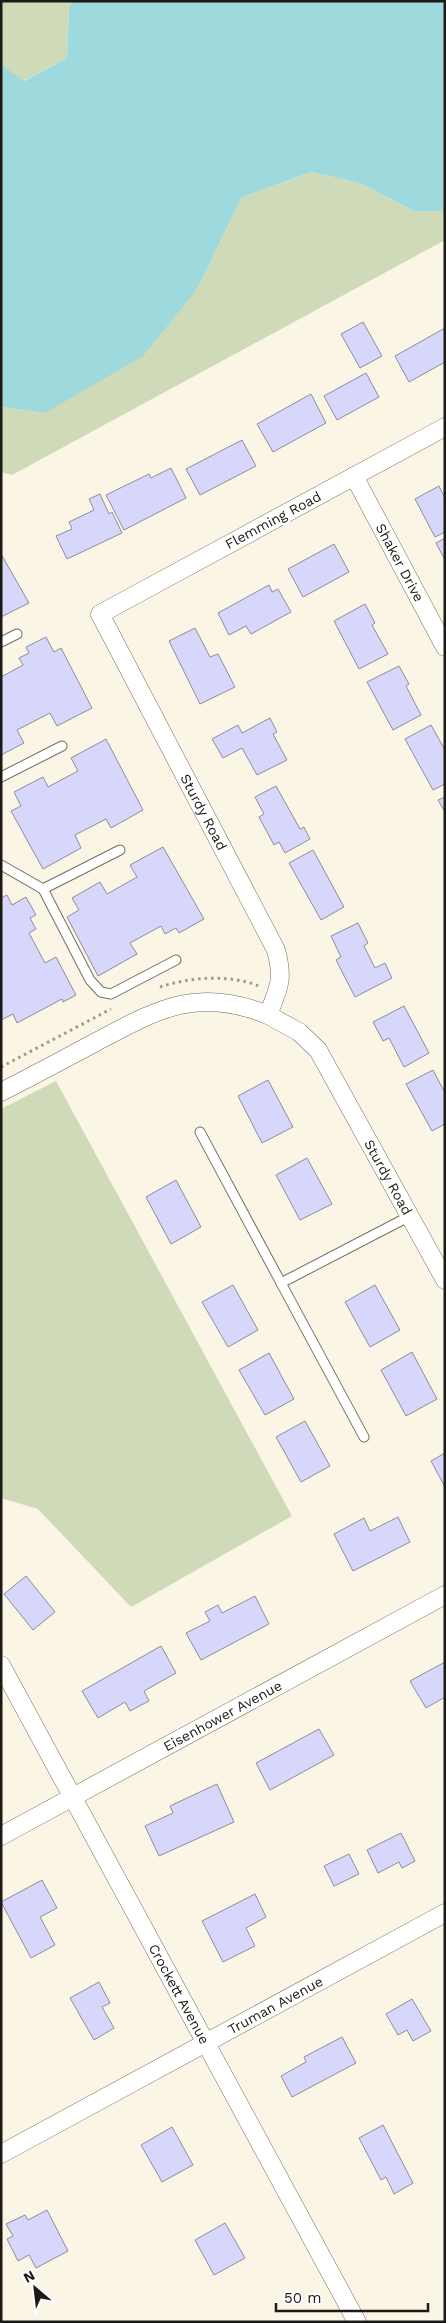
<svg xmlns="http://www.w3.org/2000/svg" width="446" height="2323" font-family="'Work Sans',sans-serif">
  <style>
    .green { fill: #cedab8 }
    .water { fill: #9edadd }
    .building { fill: #d6d7fa; stroke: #8d8d9c }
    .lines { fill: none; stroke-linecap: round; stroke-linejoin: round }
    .service-casing { stroke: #746f61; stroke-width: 11 }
    .minor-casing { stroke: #746f61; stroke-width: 19 }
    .path { stroke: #9c998d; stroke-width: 3; stroke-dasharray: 2.5 4; stroke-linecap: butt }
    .service { stroke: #fff; stroke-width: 9 }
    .minor { stroke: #fff; stroke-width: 18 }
    .labels { text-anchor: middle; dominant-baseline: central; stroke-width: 5; stroke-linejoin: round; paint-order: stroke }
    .street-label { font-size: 14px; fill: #1c1a15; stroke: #fff }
  </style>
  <rect width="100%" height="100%" fill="#faf5e4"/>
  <g class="green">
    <path d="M 1,1 L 73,1 L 69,7 L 67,58 L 23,81 L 1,64 Z"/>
    <path d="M 311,172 L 360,183 L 414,211 L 445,211 L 445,240 L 12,475 L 1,472 L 1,407 L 45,413 L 197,289 L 242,197 Z"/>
    <path d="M 56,1081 L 292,1516 L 131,1607 L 38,1509 L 1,1498 L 1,1109 Z"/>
  </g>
  <path class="water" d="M 73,1 L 445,1 L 445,211 L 414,211 L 360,183 L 311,172 L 242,197 L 197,289 L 143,356 L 45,413 L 1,407 L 1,64 L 24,81 L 67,58 L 69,7 Z"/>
  <g class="building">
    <path d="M 363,322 L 382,356 L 360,368 L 341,334 Z"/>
    <path d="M 445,328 L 445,362 L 409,382 L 395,356 Z"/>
    <path d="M 366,373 L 379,397 L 337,420 L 324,396 Z"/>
    <path d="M 311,394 L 326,423 L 273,452 L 257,424 Z"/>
    <path d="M 242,440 L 256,466 L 200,495 L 186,469 Z"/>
    <path d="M 171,468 L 186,498 L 124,530 L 106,495 L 149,474 L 151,478 Z"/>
    <path d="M 439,486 L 445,498 L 445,532 L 435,537 L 415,499 Z"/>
    <path d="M 100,494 L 109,514 L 112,512 L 122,533 L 67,559 L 56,536 L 72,529 L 69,522 L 94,510 L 89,499 Z"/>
    <path d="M 445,538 L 445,560 L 436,543 Z"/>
    <path d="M 334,544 L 349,572 L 303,597 L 288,569 Z"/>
    <path d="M 1,554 L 29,603 L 1,617 Z"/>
    <path d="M 269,585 L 272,592 L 278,589 L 291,612 L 251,634 L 246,626 L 229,635 L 218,613 Z"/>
    <path d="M 365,604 L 375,623 L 372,625 L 388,654 L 359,669 L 334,621 Z"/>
    <path d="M 195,628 L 210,657 L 218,654 L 235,687 L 200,704 L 169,641 Z"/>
    <path d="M 46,637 L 54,652 L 61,648 L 92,708 L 57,726 L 50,713 L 17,730 L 24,743 L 1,755 L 1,677 L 23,665 L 19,658 L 29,653 L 26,647 Z"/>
    <path d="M 399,666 L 409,684 L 406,686 L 421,715 L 393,730 L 367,682 Z"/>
    <path d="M 270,718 L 277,732 L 273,734 L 287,760 L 257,775 L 242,748 L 223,758 L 212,739 L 238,725 L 242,733 Z"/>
    <path d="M 431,725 L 445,750 L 445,784 L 433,790 L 405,739 Z"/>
    <path d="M 106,739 L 143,810 L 111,828 L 106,819 L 75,835 L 81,848 L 43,869 L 11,811 L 21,806 L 14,792 L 43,777 L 48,787 L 78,771 L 71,758 Z"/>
    <path d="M 276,786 L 300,829 L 304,827 L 310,839 L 285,853 L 279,842 L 274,845 L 259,817 L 264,814 L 255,797 Z"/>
    <path d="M 445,797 L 445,812 L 438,800 Z"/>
    <path d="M 163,847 L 204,919 L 179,933 L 176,928 L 165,934 L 161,926 L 130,943 L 137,954 L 98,976 L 67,917 L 79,910 L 72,898 L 100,882 L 107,894 L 137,877 L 130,865 Z"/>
    <path d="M 313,850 L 344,907 L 321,920 L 289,863 Z"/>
    <path d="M 7,895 L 12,905 L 26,897 L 36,915 L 30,918 L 36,929 L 29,933 L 45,963 L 56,957 L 76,995 L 63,1002 L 62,999 L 17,1023 L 13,1014 L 1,1020 L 1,898 Z"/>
    <path d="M 358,923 L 368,943 L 364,946 L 375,968 L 385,963 L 392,978 L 355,997 L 336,960 L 341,957 L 331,936 Z"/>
    <path d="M 404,1006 L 429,1053 L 404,1067 L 389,1038 L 383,1041 L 373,1022 Z"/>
    <path d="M 433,1070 L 445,1093 L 445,1124 L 432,1131 L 406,1084 Z"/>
    <path d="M 268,1080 L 293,1127 L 262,1143 L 238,1096 Z"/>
    <path d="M 307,1158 L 332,1204 L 300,1220 L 276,1175 Z"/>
    <path d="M 176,1180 L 201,1227 L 171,1244 L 146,1197 Z"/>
    <path d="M 233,1285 L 258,1330 L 228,1347 L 202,1302 Z"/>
    <path d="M 375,1285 L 400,1330 L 370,1347 L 345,1302 Z"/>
    <path d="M 412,1352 L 437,1399 L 406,1416 L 381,1370 Z"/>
    <path d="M 269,1353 L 294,1399 L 265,1415 L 239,1370 Z"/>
    <path d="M 305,1421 L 330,1466 L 301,1482 L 276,1437 Z"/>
    <path d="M 445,1453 L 445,1487 L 431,1461 Z"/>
    <path d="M 398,1517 L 410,1542 L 353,1571 L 334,1534 L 364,1518 L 370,1531 Z"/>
    <path d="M 26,1576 L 55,1612 L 33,1630 L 4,1594 Z"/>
    <path d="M 255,1596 L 269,1624 L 201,1660 L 186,1633 L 210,1621 L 205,1612 L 218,1605 L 222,1613 Z"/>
    <path d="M 161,1646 L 176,1673 L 144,1691 L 149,1701 L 130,1711 L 125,1702 L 98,1718 L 82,1691 Z"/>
    <path d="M 445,1662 L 445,1697 L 426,1708 L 410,1681 Z"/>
    <path d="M 319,1729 L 334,1755 L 270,1790 L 256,1763 Z"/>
    <path d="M 217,1784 L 234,1822 L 159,1856 L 145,1826 L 173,1813 L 170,1806 Z"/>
    <path d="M 401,1833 L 415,1861 L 402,1868 L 399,1862 L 378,1873 L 367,1850 Z"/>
    <path d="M 349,1854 L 359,1874 L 334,1886 L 324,1866 Z"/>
    <path d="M 42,1880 L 57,1908 L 40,1917 L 55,1945 L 31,1958 L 1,1902 Z"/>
    <path d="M 255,1894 L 266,1917 L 246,1928 L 255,1946 L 223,1962 L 202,1921 Z"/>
    <path d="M 99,1982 L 110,2003 L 102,2007 L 114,2028 L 94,2040 L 70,1998 Z"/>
    <path d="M 412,1999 L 431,2031 L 413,2041 L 407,2030 L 398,2035 L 386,2014 Z"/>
    <path d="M 342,2037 L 356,2063 L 292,2097 L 281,2076 L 306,2062 L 304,2057 Z"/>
    <path d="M 383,2125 L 413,2183 L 394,2194 L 386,2177 L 381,2180 L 359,2138 Z"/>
    <path d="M 172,2127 L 193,2165 L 162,2182 L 141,2145 Z"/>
    <path d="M 47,2210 L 68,2251 L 36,2268 L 29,2255 L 18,2261 L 7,2239 L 13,2236 L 6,2224 L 25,2215 L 28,2220 Z"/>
    <path d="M 225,2223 L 245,2258 L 214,2275 L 195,2240 Z"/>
  </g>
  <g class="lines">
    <g class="service-casing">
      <g id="service">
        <path d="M 1,642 L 17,634"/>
        <path d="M 1,777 L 62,746"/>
        <path d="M 1,865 L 43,889 L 120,850"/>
        <path d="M 43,889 L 90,980 L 101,992 L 111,994 L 176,960"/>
        <path d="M 200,1132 L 281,1283"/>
        <path d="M 364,1437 L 281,1283 L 410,1216"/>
      </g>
    </g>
    <g class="minor-casing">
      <g id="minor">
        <path id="s1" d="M 445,427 L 100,614 L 276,950 C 284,980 279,987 268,1015 L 299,1032 L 318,1050 L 445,1280"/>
        <path id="s2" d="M 354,476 L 445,647"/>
        <path d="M 1,1092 C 33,1076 64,1059 96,1042 C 158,1009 197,986 268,1015"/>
        <path id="s3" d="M 1,1665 L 357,2322"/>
        <path id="s4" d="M 1,1836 L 445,1595"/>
        <path id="s5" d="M 1,2154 L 445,1913"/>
      </g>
    </g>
    <g class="path">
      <path d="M 160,987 C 190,977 229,974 259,986"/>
      <path d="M 1,1067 L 111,1009"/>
    </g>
    <use href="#service" class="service"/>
    <use href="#minor" class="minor"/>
  </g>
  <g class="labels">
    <g class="street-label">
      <text transform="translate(273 520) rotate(-28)">Flemming Road</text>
      <text stroke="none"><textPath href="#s2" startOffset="98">Shaker Drive</textPath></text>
      <text stroke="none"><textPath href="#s1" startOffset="616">Sturdy Road</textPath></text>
      <text stroke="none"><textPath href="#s1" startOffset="1046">Sturdy Road</textPath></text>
      <text stroke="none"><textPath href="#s4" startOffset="252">Eisenhower Avenue</textPath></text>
      <text stroke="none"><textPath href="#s3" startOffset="374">Crockett Avenue</textPath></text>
      <text stroke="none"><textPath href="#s5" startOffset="312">Truman Avenue</textPath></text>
    </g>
  </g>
  <rect width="446" height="2323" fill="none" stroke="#1c1a15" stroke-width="5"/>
  <g transform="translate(35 2288) rotate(332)" stroke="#ffffff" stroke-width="4" paint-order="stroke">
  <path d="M0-4L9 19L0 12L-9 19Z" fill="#1c1a15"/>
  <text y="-8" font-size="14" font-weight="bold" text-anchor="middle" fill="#1c1a15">N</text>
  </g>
  <path d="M276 2303v8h152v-8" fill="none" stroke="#1c1a15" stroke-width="2.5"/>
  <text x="284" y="2303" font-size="15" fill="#1c1a15" stroke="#ffffff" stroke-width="4" paint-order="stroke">50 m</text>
</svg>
